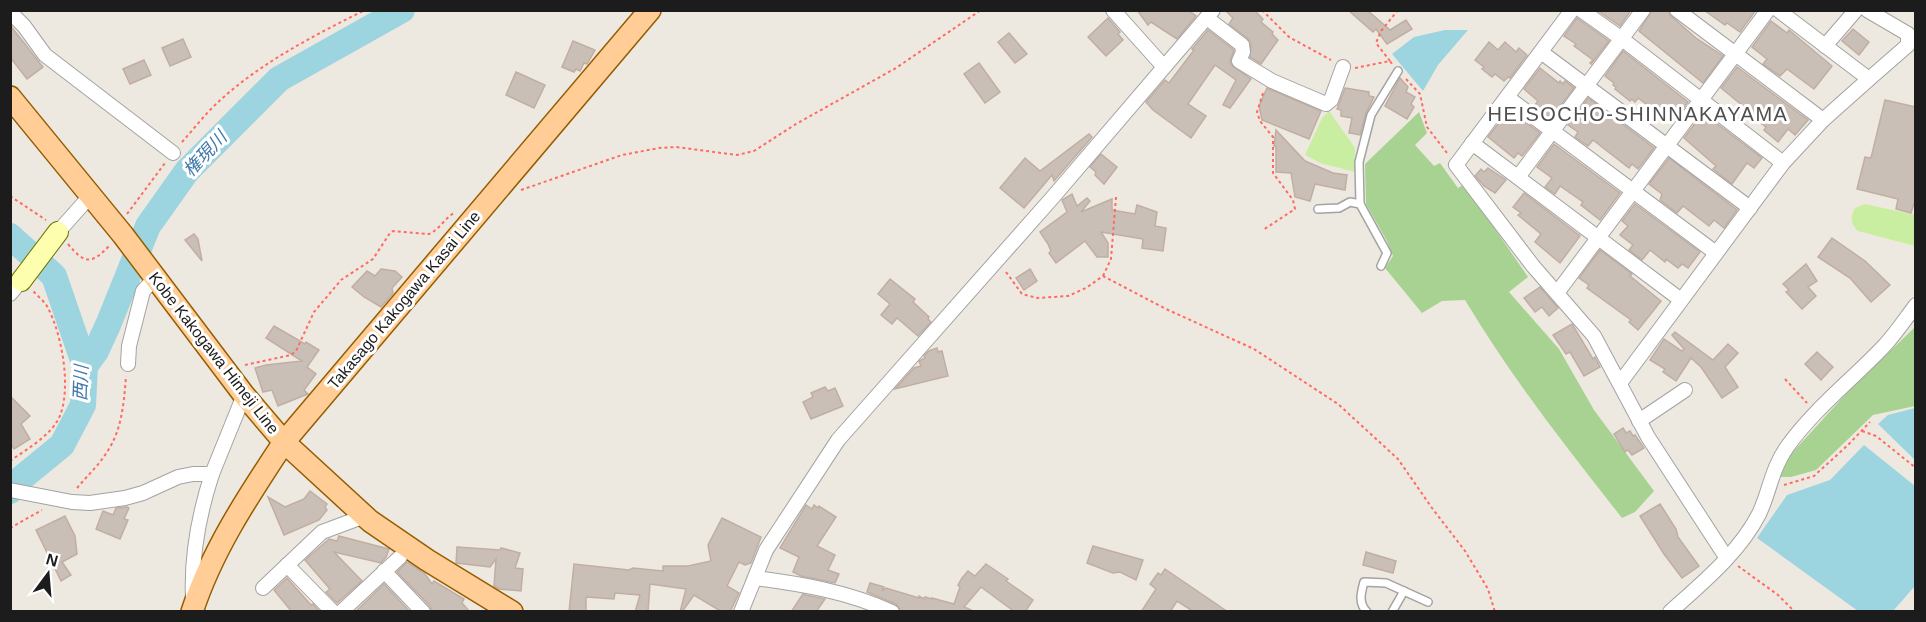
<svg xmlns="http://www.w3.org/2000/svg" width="1926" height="622" font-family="Helvetica,'Noto Sans JP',sans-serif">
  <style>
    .grass { fill: #caeea1 }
    .forest { fill: #a7d291 }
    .water { fill: #9cd4e0 }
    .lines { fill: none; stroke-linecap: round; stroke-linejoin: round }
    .river { stroke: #9cd4e0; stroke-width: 26 }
    .building { fill: #cabfb6; stroke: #c1aea2; stroke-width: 1.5 }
    .service-casing { stroke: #a3a3a3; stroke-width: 10 }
    .minor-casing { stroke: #a3a3a3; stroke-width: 16 }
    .secondary-casing { stroke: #6e7600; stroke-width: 22 }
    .primary-casing { stroke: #945d00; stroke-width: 24 }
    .path { stroke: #ff6b61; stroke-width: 2; stroke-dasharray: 3 3; stroke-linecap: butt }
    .service { stroke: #fff; stroke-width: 7 }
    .minor { stroke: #fff; stroke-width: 14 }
    .secondary { stroke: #feffae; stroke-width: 20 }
    .primary { stroke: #ffcd95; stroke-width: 21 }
    .labels { text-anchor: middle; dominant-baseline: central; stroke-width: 6; stroke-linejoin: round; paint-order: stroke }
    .street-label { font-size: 16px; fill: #1c1c1c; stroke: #fff }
    .water-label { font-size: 18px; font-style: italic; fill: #3f79ab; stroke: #fff }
    .quarter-label { font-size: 20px; letter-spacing: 1.5px; fill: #4f4f4f; stroke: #fff }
  </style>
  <rect width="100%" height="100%" fill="#eee9e0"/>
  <g class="grass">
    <path d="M 1329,111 L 1355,148 L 1355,172 L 1320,163 L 1305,155 L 1322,118 Z"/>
    <path d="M 1865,204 L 1915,215 L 1915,246 L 1858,231 C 1850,224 1850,217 1855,208 Z"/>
  </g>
  <g class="forest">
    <path d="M 1419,112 L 1427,133 L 1415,145 L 1434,166 L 1440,163 L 1458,188 L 1464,184 L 1528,277 L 1509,292 L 1559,349 L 1594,410 L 1654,491 L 1635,512 L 1622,518 C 1566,447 1511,377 1465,300 L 1442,301 L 1422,313 L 1385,268 L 1393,256 L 1387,241 L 1366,204 L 1365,164 Z"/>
    <path d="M 1914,328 L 1915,406 L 1873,415 L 1816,470 L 1791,477 L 1779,477 L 1791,454 L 1846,394 Z"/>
  </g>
  <g class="water">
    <path d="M 1445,30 L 1468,30 L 1438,65 L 1423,91 L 1392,54 L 1414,37 Z"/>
    <path d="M 1915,408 L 1916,408 L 1915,460 L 1878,424 L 1888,415 Z"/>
    <path d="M 1864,445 L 1915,486 L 1915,586 L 1893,611 L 1858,611 L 1757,538 L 1787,495 L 1830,480 Z"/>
  </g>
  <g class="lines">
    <g class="river">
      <path d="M 10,236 L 54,276 L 85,366 L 83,405 L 62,445 L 18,481 L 10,491"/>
      <path d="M 85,366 L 96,351 L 108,325 L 148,226 L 187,171 L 279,79 L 402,10"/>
    </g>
  </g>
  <g class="building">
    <path d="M 1137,10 L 1188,10 L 1196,16 L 1177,39 L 1151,22 L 1148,25 Z"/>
    <path d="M 1225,10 L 1254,10 L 1263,19 L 1261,22 L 1273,32 L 1272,34 L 1278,40 L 1261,64 L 1250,57 L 1251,43 L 1247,38 L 1229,24 L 1233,18 Z"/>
    <path d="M 1348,10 L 1367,10 L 1390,30 L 1406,20 L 1412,29 L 1387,44 L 1376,29 L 1373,32 Z"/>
    <path d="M 1597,10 L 1631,10 L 1620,26 Z"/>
    <path d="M 1652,10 L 1667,10 L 1672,17 L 1696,38 L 1723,56 L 1703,83 L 1639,31 Z"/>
    <path d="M 1704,10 L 1756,10 L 1740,32 L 1727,23 L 1725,25 Z"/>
    <path d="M 1108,18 L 1120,32 L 1118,34 L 1123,40 L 1106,56 L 1088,37 Z"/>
    <path d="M 1577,18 L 1609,41 L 1591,64 L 1590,63 L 1593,60 L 1574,46 L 1576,44 L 1564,36 Z"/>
    <path d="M 1771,21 L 1787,33 L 1789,30 L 1832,66 L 1814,89 L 1787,69 L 1780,76 L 1763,64 L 1767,59 L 1752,47 Z"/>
    <path d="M 10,25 L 43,67 L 27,79 L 10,57 Z"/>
    <path d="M 1853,29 L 1869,42 L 1859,55 L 1842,41 Z"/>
    <path d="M 1208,30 L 1234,50 L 1230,61 L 1231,65 L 1251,79 L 1230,108 L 1223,105 L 1236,80 L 1215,65 L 1188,104 L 1206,116 L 1191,138 L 1153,110 L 1146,102 L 1165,80 L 1169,83 L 1194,50 L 1192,49 Z"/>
    <path d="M 1009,33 L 1027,54 L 1015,63 L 998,42 Z"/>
    <path d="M 183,39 L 191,57 L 170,66 L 162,48 Z"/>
    <path d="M 573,41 L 595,50 L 587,64 L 584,63 L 580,71 L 576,69 L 574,72 L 562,67 Z"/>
    <path d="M 1489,42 L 1498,50 L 1505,42 L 1516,52 L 1519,48 L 1527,55 L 1510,78 L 1508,77 L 1504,81 L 1495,74 L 1492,77 L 1482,69 L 1484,67 L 1475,60 Z"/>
    <path d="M 1623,51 L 1688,102 L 1675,120 L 1668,114 L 1665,118 L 1638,98 L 1635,102 L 1632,99 L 1630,101 L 1615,89 L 1616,87 L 1613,85 L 1614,83 L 1605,76 Z"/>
    <path d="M 144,60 L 151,75 L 130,84 L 123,69 Z"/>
    <path d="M 979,63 L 1000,92 L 985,103 L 964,74 Z"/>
    <path d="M 1737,67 L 1808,120 L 1795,135 L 1788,129 L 1778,142 L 1764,130 L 1766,127 L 1753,117 L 1754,115 L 1721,88 Z"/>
    <path d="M 1540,68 L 1559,83 L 1560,81 L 1563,84 L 1565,81 L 1574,88 L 1551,118 L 1534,106 L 1538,101 L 1524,89 Z"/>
    <path d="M 516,72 L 545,85 L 534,108 L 506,95 Z"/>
    <path d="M 1400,78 L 1408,87 L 1406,92 L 1415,97 L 1411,104 L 1414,107 L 1407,119 L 1385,106 Z"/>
    <path d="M 1267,88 L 1321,111 L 1309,139 L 1262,120 L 1259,106 Z"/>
    <path d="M 1345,88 L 1369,92 L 1369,96 L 1374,97 L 1366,113 L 1360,135 L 1349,133 L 1352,118 L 1341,116 L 1341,110 L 1337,109 Z"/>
    <path d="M 1588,98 L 1654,148 L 1638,169 L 1632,164 L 1629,168 L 1593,140 L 1588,146 L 1575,137 L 1578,132 L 1568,125 Z"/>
    <path d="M 1885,100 L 1916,107 L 1916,204 L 1914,203 L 1911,213 L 1896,209 L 1898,199 L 1857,189 L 1865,157 L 1871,158 Z"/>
    <path d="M 1509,110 L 1540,133 L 1522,156 L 1518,153 L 1514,158 L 1488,137 Z"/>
    <path d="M 1703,113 L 1762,158 L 1754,168 L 1747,163 L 1732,184 L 1713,169 L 1716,166 L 1684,138 Z"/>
    <path d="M 1276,130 L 1305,161 L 1333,173 L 1347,175 L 1345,190 L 1315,184 L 1310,201 L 1295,197 L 1291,173 L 1276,172 L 1276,147 L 1274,146 Z"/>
    <path d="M 1089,134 L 1092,137 L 1054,181 L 1052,175 L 1024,208 L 1000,188 L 1025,158 L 1040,171 Z"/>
    <path d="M 1554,144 L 1620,193 L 1600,220 L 1581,205 L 1583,202 L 1560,186 L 1555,194 L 1545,187 L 1552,178 L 1537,167 Z"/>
    <path d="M 1101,154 L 1117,167 L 1104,184 L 1095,175 L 1096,172 L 1090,167 Z"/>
    <path d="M 1669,158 L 1737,210 L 1724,228 L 1714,220 L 1709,226 L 1683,206 L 1677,213 L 1660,200 L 1662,194 L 1649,184 Z"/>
    <path d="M 1488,168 L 1506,180 L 1495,193 L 1484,186 L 1475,176 L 1481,169 L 1484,172 Z"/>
    <path d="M 1524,193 L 1580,236 L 1560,263 L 1535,242 L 1541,234 L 1518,215 L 1521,213 L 1513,207 Z"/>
    <path d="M 1072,194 L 1077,206 L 1087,198 L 1090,201 L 1081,212 L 1112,199 L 1112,210 L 1135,214 L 1137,205 L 1157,212 L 1155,226 L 1166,228 L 1163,251 L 1142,248 L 1143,239 L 1101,232 L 1108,243 L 1108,257 L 1097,257 L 1085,241 L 1056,263 L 1049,253 L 1051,251 L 1048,244 L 1040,232 L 1067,212 L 1062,200 Z"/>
    <path d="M 1635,204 L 1700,252 L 1688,268 L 1682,264 L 1678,268 L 1666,259 L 1665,262 L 1650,250 L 1642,260 L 1629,250 L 1633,245 L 1620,235 L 1628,226 L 1622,221 Z"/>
    <path d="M 194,234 L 198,239 L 202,261 L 185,240 Z"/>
    <path d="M 1832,238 L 1865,261 L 1890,285 L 1871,302 L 1850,278 L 1818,257 Z"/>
    <path d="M 1600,250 L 1632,274 L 1630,276 L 1661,301 L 1638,330 L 1629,322 L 1631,320 L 1587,288 L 1589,285 L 1579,278 Z"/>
    <path d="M 1806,264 L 1817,281 L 1808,287 L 1816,296 L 1802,309 L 1786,292 L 1789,290 L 1783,284 Z"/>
    <path d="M 381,269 L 395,271 L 402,277 L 392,288 L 393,293 L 381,307 L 364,297 L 352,287 L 367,271 L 375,276 Z"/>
    <path d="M 1030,269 L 1037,281 L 1024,290 L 1016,278 Z"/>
    <path d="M 890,279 L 915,299 L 913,302 L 929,317 L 928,319 L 931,322 L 918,336 L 897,318 L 892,324 L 881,315 L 890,304 L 878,294 Z"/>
    <path d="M 1540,287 L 1558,308 L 1549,316 L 1542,307 L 1535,312 L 1524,298 Z"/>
    <path d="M 1572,324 L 1593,359 L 1595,357 L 1600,367 L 1584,376 L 1570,352 L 1566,354 L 1553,335 Z"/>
    <path d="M 274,326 L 305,344 L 306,342 L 319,350 L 307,367 L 316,374 L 304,390 L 308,394 L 278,406 L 272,390 L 263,392 L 255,368 L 266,365 L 302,361 L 266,338 Z"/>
    <path d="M 1675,332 L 1713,360 L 1728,344 L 1738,353 L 1725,367 L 1738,387 L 1722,398 L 1701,367 L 1691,358 L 1676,381 L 1663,372 L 1665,369 L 1650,360 L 1664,339 L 1682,351 L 1684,349 L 1672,335 Z"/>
    <path d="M 937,348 L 938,352 L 942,351 L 948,376 L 895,389 L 914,368 L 921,366 L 919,361 L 925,358 L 924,356 L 929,351 Z"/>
    <path d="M 1817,352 L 1833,367 L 1821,380 L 1805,364 Z"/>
    <path d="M 825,387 L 828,391 L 835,388 L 843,406 L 811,419 L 803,402 L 813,397 L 811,393 Z"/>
    <path d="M 10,396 L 30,416 L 21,424 L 30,439 L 14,449 L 10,442 Z"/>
    <path d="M 1623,428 L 1626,433 L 1630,431 L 1633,436 L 1635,435 L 1644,448 L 1632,455 L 1628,450 L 1625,452 L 1614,434 Z"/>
    <path d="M 310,491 L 327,504 L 325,507 L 327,510 L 319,520 L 284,535 L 268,497 L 285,507 L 304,499 Z"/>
    <path d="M 1660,504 L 1676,529 L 1678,537 L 1699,566 L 1682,578 L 1664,554 L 1640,516 Z"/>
    <path d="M 806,505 L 812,509 L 814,505 L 818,508 L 819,506 L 836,517 L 817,546 L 835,555 L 828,570 L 839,574 L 835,583 L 801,576 L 793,572 L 799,557 L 780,548 Z"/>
    <path d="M 127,507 L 129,508 L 124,519 L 128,520 L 120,539 L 96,529 L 103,511 L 113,515 L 116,508 Z"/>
    <path d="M 65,516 L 75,536 L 77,554 L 62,562 L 71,575 L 61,581 L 36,530 Z"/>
    <path d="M 722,518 L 761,537 L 751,563 L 745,565 L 739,562 L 727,586 L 739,593 L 730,612 L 722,612 L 694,595 L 682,612 L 680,612 L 686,589 L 650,584 L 648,612 L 635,612 L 640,595 L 615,593 L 614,599 L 586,597 L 586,612 L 569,612 L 574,564 L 629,570 L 633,568 L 663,571 L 663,566 L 688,566 L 711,561 L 708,545 Z"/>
    <path d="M 339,536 L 389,549 L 386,557 L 381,563 L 334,552 L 362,581 L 337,603 L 326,592 L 330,589 L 305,560 L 329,539 L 337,541 Z"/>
    <path d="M 1093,546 L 1143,560 L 1136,580 L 1120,572 L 1113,573 L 1087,563 Z"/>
    <path d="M 457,547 L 500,550 L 501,548 L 520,553 L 515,568 L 523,569 L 521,591 L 499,589 L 494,586 L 496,559 L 490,567 L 456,563 Z"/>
    <path d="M 1366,552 L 1396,561 L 1393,573 L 1363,565 Z"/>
    <path d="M 407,562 L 425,574 L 432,584 L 434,581 L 464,599 L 462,603 L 470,612 L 432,612 L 430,606 L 397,572 Z"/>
    <path d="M 986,564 L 1008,579 L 1006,581 L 1033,600 L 1025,612 L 1015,612 L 981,587 L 964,607 L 971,610 L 970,612 L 901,612 L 896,604 L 867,592 L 870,583 L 884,587 L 882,591 L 886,588 L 919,598 L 919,596 L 924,599 L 925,597 L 932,599 L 932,598 L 954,604 L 960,587 L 958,585 L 962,578 L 968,571 L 975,576 Z"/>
    <path d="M 1165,569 L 1228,612 L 1194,612 L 1177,601 L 1170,612 L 1141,612 L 1156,589 L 1150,584 L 1158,573 L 1161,575 Z"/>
    <path d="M 287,578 L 311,605 L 313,604 L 320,612 L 292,612 L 274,590 Z"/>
    <path d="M 384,584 L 410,612 L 355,612 Z"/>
    <path d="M 803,594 L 806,595 L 825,599 L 816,612 L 791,612 Z"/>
  </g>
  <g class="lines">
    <g class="service-casing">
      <g id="service">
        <path d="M 1318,209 L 1339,208 L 1350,202 L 1360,204"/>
        <path d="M 1381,266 L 1387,253 L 1360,204 L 1359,162 L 1371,115 L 1398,71"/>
        <path d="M 1367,612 C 1358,603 1361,593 1364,582 L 1386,583 L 1428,602"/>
        <path d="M 1392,612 L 1404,591"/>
      </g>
    </g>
    <g class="minor-casing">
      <g id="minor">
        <path d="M 1113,10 L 1164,67"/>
        <path d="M 1572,10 L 1456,165 L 1533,266 L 1594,336 L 1648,437 L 1726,557"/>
        <path d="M 1581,10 L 1622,39 L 1783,163"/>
        <path d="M 1677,10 L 1823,120"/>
        <path d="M 1867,10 L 1908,34 L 1908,45 L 1869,79"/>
        <path d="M 10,12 L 24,26 L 45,55 L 173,153"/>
        <path d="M 1207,18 L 1242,45 L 1243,52 L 1239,61 L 1272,81 L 1326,104 L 1331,100 L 1343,67"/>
        <path d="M 1825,46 L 1856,10"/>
        <path d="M 1541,52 L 1750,208"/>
        <path d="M 1507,97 L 1716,253"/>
        <path d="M 1472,143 L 1681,300"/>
        <path d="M 1518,177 L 1643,10"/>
        <path d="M 58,232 L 91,195"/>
        <path d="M 1557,293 L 1768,10"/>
        <path d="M 10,294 L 21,281"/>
        <path d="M 128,364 L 129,346 L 143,291 L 155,278"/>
        <path d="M 1620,383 L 1783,163 L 1823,120 L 1869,79 L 1778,10"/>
        <path d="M 1639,421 L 1685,390"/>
        <path d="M 10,490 L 72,502 L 90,503 L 125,498 L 143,493 L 178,477 L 193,474 L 212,474 L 244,395"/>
        <path d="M 287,565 L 333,612"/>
        <path d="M 384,571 L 423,612"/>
        <path d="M 755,578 C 802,584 849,592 892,612"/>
        <path d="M 263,588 L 322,532 L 365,516"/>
        <path d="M 193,599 C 191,557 199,514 212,474"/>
        <path d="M 341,612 L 400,557"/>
        <path d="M 741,612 L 766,550 L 838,440 L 1053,197 L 1213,10"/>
        <path d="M 1670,612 C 1702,583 1739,553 1759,514 C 1770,491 1771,470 1787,447 C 1814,409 1853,379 1885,345 C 1896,333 1906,318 1916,305"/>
      </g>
    </g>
    <g class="secondary-casing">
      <path id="secondary" d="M 21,281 L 58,232"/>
    </g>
    <g class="primary-casing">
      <g id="primary">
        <path d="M 10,97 L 123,235 L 244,395 L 284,442 L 370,521 L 427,560 L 512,612"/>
        <path d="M 192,612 C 212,550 249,495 284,442 L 650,10"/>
      </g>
    </g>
    <g class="path">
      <path d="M 1262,10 L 1289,37 L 1331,60"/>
      <path d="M 1390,61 L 1376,43 L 1381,31 L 1398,10"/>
      <path d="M 1355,68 L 1390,61 L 1392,64"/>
      <path d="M 1406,79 L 1420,94 L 1427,127 L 1447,153"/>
      <path d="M 1263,93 L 1257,112 L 1260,121 L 1273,137 L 1273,173 L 1293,200 L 1295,209 L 1263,230"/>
      <path d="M 182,142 C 192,131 202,118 213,107 C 256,65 311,37 365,10"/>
      <path d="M 521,190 L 622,155 L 659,148 L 676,147 L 737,155 L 754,151 L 796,124 L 896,68 L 981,10"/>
      <path d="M 10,196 L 46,220"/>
      <path d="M 127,214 L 165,163"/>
      <path d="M 68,244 C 85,265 92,264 110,245"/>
      <path d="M 1006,272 L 1022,294 L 1037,298 L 1068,296 L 1086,288 L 1103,276 L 1166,309 L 1254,349 L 1338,404 L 1398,459 L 1432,508 L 1465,551 L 1488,589 L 1495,612"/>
      <path d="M 1103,276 L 1111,259 L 1116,197"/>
      <path d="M 245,365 L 291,355 L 296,351 L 314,312 L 341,280 L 373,259 L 390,233 L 393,231 L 429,234 C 439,230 445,218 454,213"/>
      <path d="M 1785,379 L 1807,403"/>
      <path d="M 1862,431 L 1876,436 L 1916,468"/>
      <path d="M 10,461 C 27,449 50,436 59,418 C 72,389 62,335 48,308 C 45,302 38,296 33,291"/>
      <path d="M 1784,485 L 1814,476 L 1848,445 L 1870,422"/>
      <path d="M 77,488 C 87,476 99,465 107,452 C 122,430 124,402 126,376"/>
      <path d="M 10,528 L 42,510"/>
      <path d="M 1738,566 L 1778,595 L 1795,612"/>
    </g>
    <use href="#service" class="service"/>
    <use href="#minor" class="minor"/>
    <use href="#secondary" class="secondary"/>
    <use href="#primary" class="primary"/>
  </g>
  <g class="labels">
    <g class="street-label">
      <text transform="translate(404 300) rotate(-50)">Takasago Kakogawa Kasai Line</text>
      <text transform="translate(214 353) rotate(52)">Kobe Kakogawa Himeji Line</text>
    </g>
    <g class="water-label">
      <text transform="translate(205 154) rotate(-47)">権現川</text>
      <text transform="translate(81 383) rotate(-88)">西川</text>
    </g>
    <g class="quarter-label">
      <text x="1638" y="114">HEISOCHO-SHINNAKAYAMA</text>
    </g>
  </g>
  <rect width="1926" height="622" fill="none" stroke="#1c1c1c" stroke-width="24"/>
  <g transform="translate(48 574) rotate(16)" stroke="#ffffff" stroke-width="4.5" paint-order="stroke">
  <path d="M0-4.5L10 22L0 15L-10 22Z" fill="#1c1c1c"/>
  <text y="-9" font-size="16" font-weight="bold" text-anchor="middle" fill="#1c1c1c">N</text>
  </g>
</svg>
